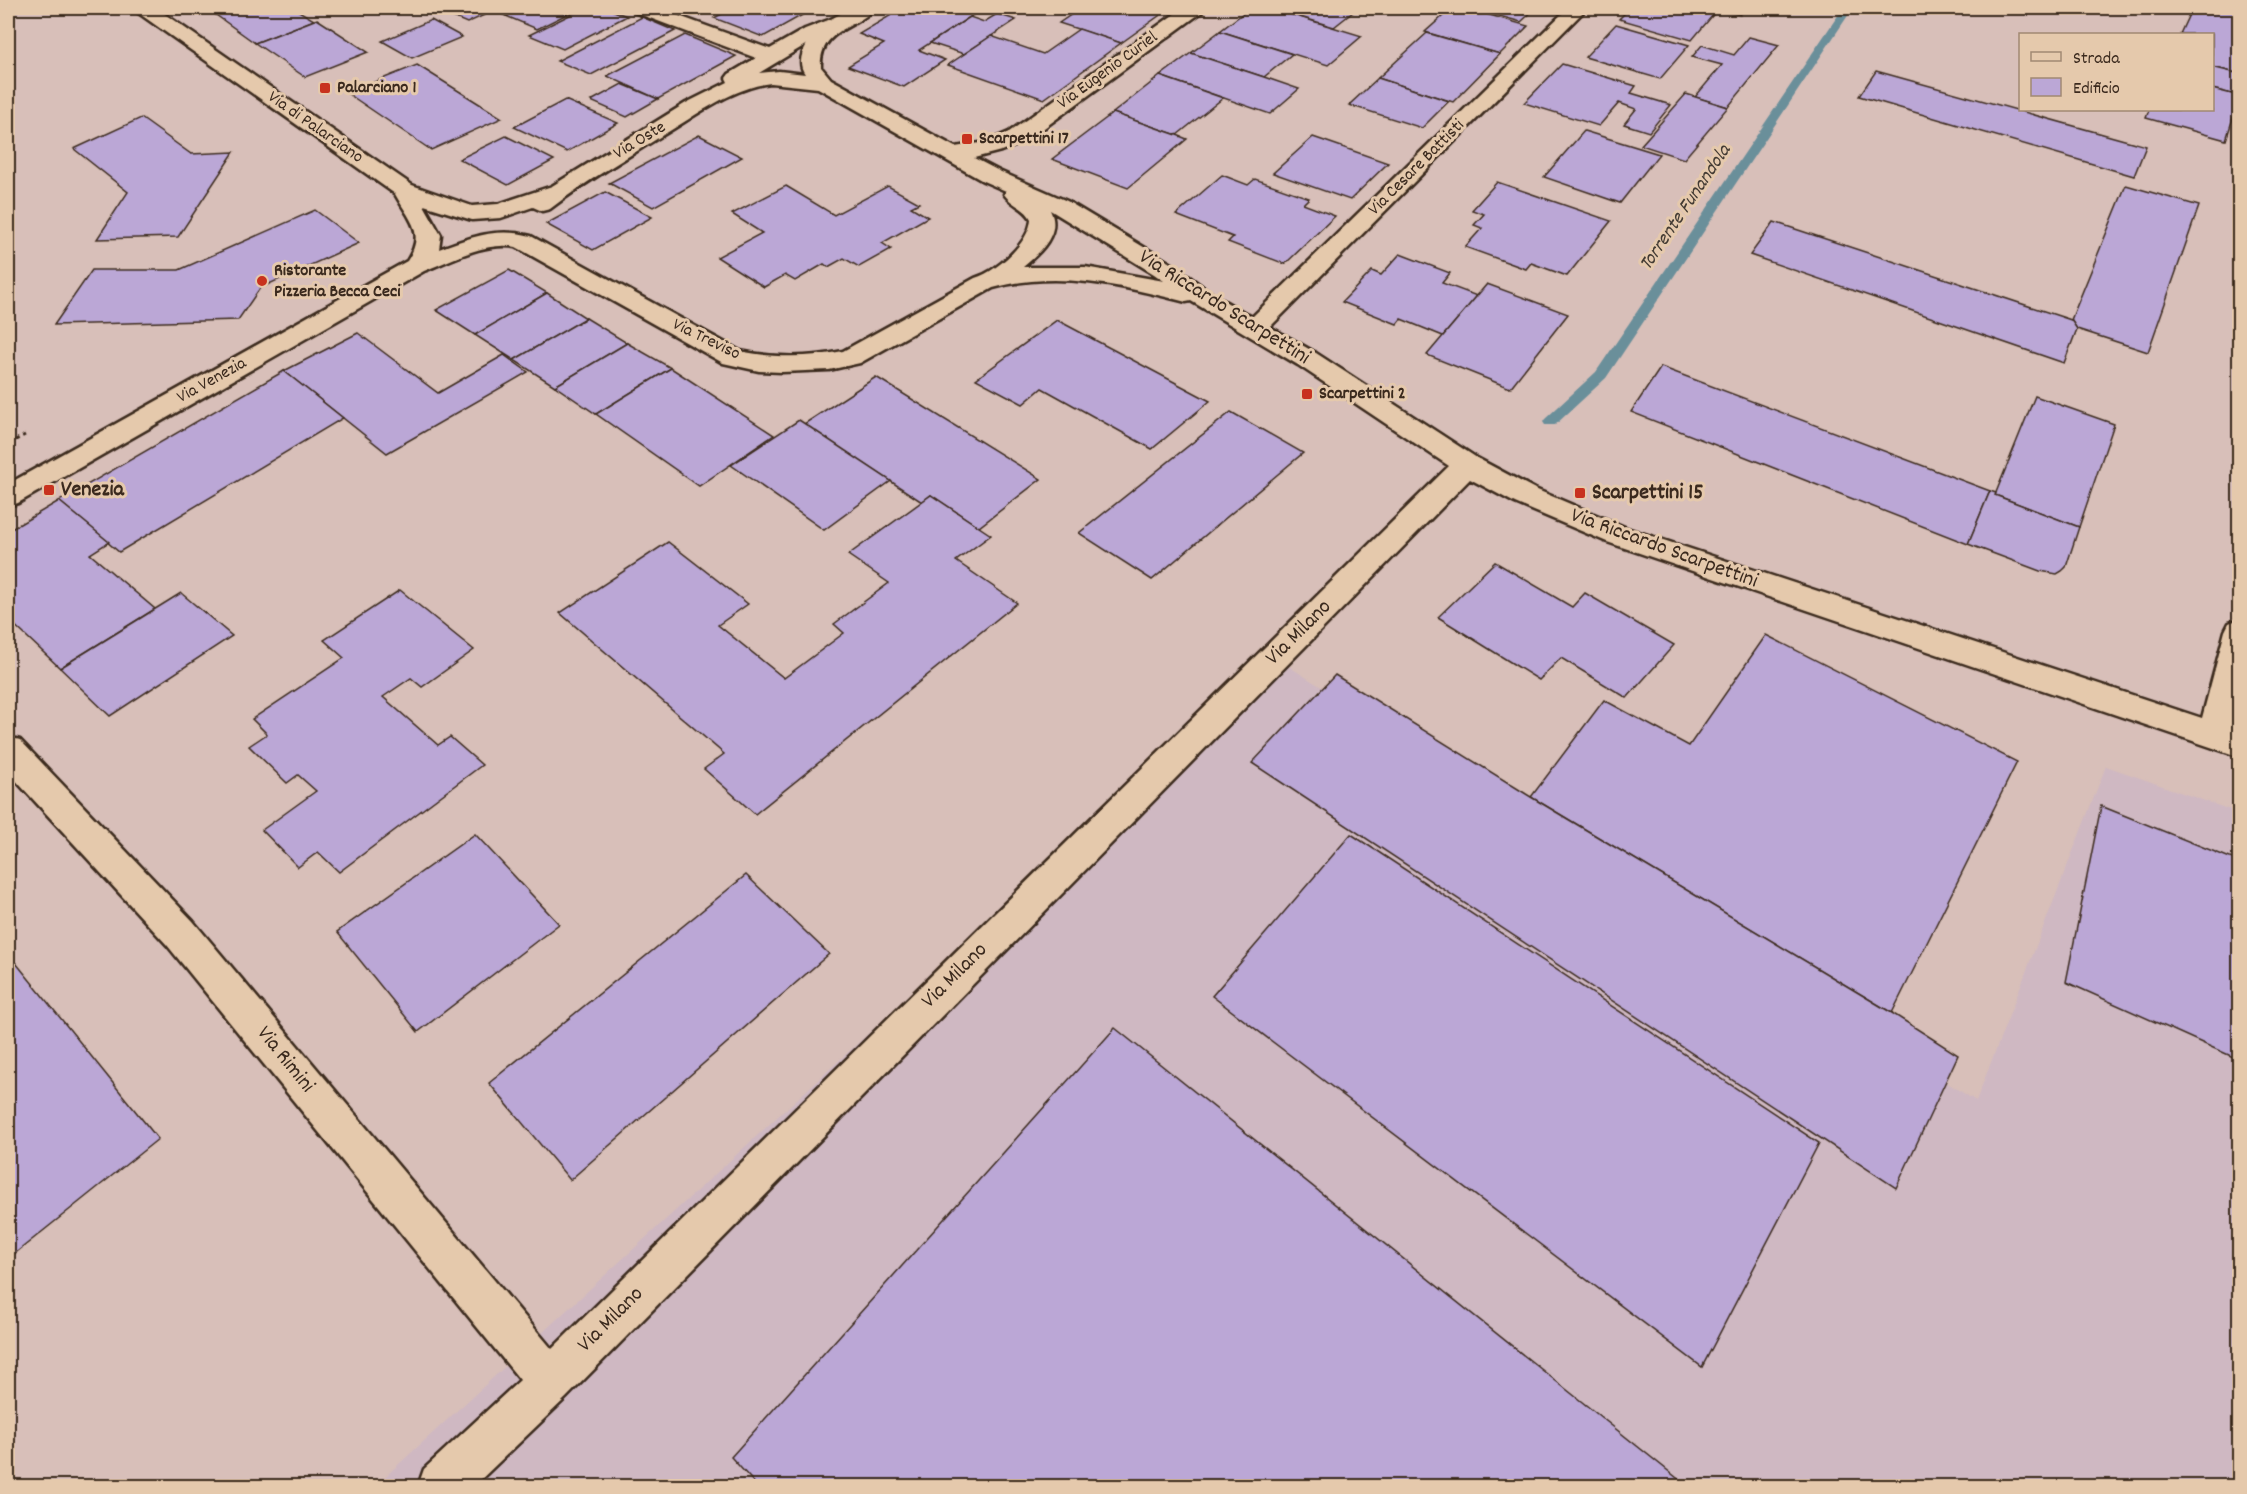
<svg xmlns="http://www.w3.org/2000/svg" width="2247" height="1494" font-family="Dekko,sans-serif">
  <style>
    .built { fill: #cfb8c2 }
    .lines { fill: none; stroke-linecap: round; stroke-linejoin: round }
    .stream { fill: #6b8f9a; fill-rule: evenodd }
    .building { fill: #bba7d6; stroke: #3b2a1e; stroke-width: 1.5 }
    .street-casing { stroke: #3b2a1e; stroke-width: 5 }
    .path { stroke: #3b2a1e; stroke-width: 3; stroke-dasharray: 4 4; stroke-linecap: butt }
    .street { fill: #e5c9ac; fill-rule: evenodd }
    .poi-dot { fill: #c8321e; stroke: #e5c9ac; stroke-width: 2 }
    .labels { text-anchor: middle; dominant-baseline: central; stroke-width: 6; stroke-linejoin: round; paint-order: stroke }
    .far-street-label { font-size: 18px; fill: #3b2a1e; stroke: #e5c9ac }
    .far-poi-label { font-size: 18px; font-weight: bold; fill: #3b2a1e; stroke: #e5c9ac; text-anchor: start }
    .far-water-label { font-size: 20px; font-style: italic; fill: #433b33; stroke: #e5c9ac }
    .street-label { font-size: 22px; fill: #3b2a1e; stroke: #e5c9ac }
    .poi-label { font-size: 22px; font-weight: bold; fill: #3b2a1e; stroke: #e5c9ac; text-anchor: start }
  </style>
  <rect width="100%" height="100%" fill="#d8bfb9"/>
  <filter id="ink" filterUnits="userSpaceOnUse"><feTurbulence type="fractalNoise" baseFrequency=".0167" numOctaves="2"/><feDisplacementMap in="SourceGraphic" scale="12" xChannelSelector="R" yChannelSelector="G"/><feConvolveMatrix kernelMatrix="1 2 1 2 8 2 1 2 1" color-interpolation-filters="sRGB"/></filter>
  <g filter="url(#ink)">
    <path class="built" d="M 1277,659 L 1976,1101 L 2106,766 L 2239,813 L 2239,1486 L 375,1486 Z"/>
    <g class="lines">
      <path class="stream" d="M 1843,8 L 1853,8 L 1606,378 L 1555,425 L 1545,425 L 1543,422 L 1545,419 L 1596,372 Z"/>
    </g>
    <g class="building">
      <path d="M 236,8 L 294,8 L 314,20 L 255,43 L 216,15 Z"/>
      <path d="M 431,8 L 524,8 L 506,16 L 493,11 L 467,23 Z"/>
      <path d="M 524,8 L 579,8 L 537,29 L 506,16 Z"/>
      <path d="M 584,8 L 606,8 L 627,16 L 563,49 L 529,35 Z"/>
      <path d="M 733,8 L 815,8 L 763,37 L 714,18 Z"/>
      <path d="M 903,8 L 960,8 L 976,13 L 919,50 L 945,60 L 904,87 L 848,66 L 884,44 L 859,34 Z"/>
      <path d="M 1081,8 L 1170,8 L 1121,43 L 1059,23 Z"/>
      <path d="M 1250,8 L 1270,8 L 1362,36 L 1328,65 L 1220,31 Z"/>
      <path d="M 1270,8 L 1358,8 L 1334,27 Z"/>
      <path d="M 1452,8 L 1465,8 L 1528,26 L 1500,54 L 1425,32 Z"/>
      <path d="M 1471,8 L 1536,8 L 1521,22 Z"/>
      <path d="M 1630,8 L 1714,8 L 1718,9 L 1692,40 L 1619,19 Z"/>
      <path d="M 1714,8 L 1746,8 L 1740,15 Z"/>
      <path d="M 2192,8 L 2240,8 L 2240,74 L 2212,67 L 2212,34 L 2180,34 Z"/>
      <path d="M 997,14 L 1016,20 L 964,54 L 930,43 L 970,17 L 984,22 Z"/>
      <path d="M 642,17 L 675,31 L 591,75 L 557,61 Z"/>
      <path d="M 317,19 L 368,52 L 305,77 L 255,43 Z"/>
      <path d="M 431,20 L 462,37 L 412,58 L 382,41 Z"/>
      <path d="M 1616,24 L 1689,45 L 1660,79 L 1585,57 Z"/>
      <path d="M 1079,29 L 1121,43 L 1044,99 L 948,65 L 991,36 L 1043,54 Z"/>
      <path d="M 1220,31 L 1292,54 L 1264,77 L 1191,53 Z"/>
      <path d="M 1427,33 L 1500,54 L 1453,102 L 1378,78 Z"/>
      <path d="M 685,35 L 736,56 L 658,99 L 607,76 Z"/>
      <path d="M 1749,37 L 1779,45 L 1728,107 L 1695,97 L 1722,65 L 1692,57 L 1702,45 L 1734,55 Z"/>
      <path d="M 1191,53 L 1264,77 L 1299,89 L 1270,114 L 1160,76 Z"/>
      <path d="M 1562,64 L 1636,86 L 1631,93 L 1671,105 L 1649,132 L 1624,124 L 1636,109 L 1619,103 L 1599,126 L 1524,103 Z"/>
      <path d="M 417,65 L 502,118 L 431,150 L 347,93 Z"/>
      <path d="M 2212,67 L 2240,74 L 2240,96 L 2212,89 Z"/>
      <path d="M 1876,71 L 2146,146 L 2134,176 L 1859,96 Z"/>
      <path d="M 1160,76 L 1223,98 L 1177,135 L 1113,113 Z"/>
      <path d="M 1378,78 L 1449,101 L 1422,128 L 1349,105 Z"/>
      <path d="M 622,84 L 658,99 L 627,117 L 591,101 Z"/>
      <path d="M 2212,89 L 2240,96 L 2226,140 L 2146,118 L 2149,110 L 2212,110 Z"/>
      <path d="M 1686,94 L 1728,107 L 1684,159 L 1641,145 Z"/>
      <path d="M 565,100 L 618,123 L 567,152 L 514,127 Z"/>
      <path d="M 1113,113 L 1177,135 L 1187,139 L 1128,188 L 1052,159 Z"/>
      <path d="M 141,118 L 191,154 L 234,152 L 178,237 L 97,239 L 128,192 L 74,149 Z"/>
      <path d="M 1584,131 L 1659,154 L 1620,203 L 1544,177 Z"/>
      <path d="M 699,135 L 742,157 L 653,207 L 609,183 Z"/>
      <path d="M 506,136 L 554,160 L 508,185 L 459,159 Z"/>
      <path d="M 1313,137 L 1388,163 L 1350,200 L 1273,173 Z"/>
      <path d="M 1222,175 L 1248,185 L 1255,179 L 1309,198 L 1303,204 L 1335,216 L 1285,264 L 1228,242 L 1233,237 L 1176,215 Z"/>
      <path d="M 1497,182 L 1611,221 L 1567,276 L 1531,263 L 1526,269 L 1465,247 L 1482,228 L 1474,225 L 1484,214 L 1472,210 Z"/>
      <path d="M 2126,185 L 2199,206 L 2148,352 L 2077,329 L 2071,320 Z"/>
      <path d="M 786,186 L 834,215 L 888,186 L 919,203 L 911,207 L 928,217 L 882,243 L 891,249 L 859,267 L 844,258 L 828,267 L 824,264 L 795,281 L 785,275 L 764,287 L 717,257 L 762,233 L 732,214 Z"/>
      <path d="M 605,192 L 652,217 L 593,250 L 546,224 Z"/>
      <path d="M 315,210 L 359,243 L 260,288 L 238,320 L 54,325 L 92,270 L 179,270 Z"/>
      <path d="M 1774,222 L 2071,320 L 2077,329 L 2064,363 L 1750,255 Z"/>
      <path d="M 1400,254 L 1450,273 L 1442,283 L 1477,296 L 1443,336 L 1401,319 L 1397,324 L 1342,302 L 1372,271 L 1381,275 Z"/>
      <path d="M 509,270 L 547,293 L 475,335 L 436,310 Z"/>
      <path d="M 1487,284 L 1568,314 L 1510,388 L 1427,355 Z"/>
      <path d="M 547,293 L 586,318 L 514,360 L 475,335 Z"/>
      <path d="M 586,318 L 627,343 L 555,386 L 514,360 Z"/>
      <path d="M 1057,320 L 1210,401 L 1152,449 L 1042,388 L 1023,404 L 976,379 Z"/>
      <path d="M 358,333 L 438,393 L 504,355 L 528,372 L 387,453 L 284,371 Z"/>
      <path d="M 627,343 L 671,368 L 596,414 L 555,386 Z"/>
      <path d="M 1661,367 L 1990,491 L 1968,544 L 1631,412 Z"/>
      <path d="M 671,368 L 774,435 L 699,486 L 596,414 Z"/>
      <path d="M 284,371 L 343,418 L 119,552 L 59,501 Z"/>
      <path d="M 876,377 L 1041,479 L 979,527 L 931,495 L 922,502 L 804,424 Z"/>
      <path d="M 2035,396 L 2114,424 L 2079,527 L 1995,495 Z"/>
      <path d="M 1231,412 L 1303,453 L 1152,580 L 1079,533 Z"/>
      <path d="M 799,420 L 891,481 L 824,530 L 731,465 Z"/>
      <path d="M 1990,491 L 1996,493 L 1995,495 L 2079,527 L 2066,567 L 2062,571 L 2057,574 L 2040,571 L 1968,544 Z"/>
      <path d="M 931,495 L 991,535 L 956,561 L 1017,603 L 755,814 L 704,769 L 724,754 L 560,613 L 668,542 L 748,604 L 718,625 L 784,678 L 844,633 L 834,624 L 889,583 L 848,555 Z"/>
      <path d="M 59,501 L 109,542 L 90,554 L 155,609 L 60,668 L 8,619 L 8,531 Z"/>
      <path d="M 1495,562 L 1572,607 L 1585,593 L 1674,645 L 1627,698 L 1561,658 L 1539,680 L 1438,617 Z"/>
      <path d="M 400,590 L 474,650 L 422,687 L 411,678 L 383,697 L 438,745 L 450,737 L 482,765 L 339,872 L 318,852 L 298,867 L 262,830 L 316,791 L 298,775 L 287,783 L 249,746 L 267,734 L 252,719 L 344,658 L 324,640 Z"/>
      <path d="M 181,593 L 232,636 L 110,716 L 60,668 Z"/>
      <path d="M 1766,635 L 2017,762 L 1892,1013 L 1531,797 L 1604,700 L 1689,746 Z"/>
      <path d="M 1335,675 L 1531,797 L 1892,1013 L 1958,1055 L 1896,1188 L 1252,763 Z"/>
      <path d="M 2101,806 L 2240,862 L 2240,1060 L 2066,982 Z"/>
      <path d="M 475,834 L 559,924 L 418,1032 L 337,932 Z"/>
      <path d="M 1351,834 L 1819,1143 L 1702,1367 L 1212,996 Z"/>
      <path d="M 746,875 L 829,954 L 570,1180 L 489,1083 Z"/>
      <path d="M 16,963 L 158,1139 L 8,1259 L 8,969 Z"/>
      <path d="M 1115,1028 L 1687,1486 L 757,1486 L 731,1457 Z"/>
    </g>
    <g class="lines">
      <g class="street-casing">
        <path id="street" d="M 135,8 L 156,8 L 412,185 L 472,206 L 498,204 L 552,186 L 686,103 L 728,82 L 726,78 L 729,74 L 756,58 L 634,12 L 632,8 L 657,8 L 770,49 L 805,29 L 831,19 L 851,8 L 873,8 C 862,28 819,27 821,67 L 831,79 L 955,147 L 986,142 L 1009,132 L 1183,8 L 1204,8 L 1202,12 L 1025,142 L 1001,151 L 974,158 L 999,171 L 1067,201 L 1172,264 L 1214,295 L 1252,317 L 1568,8 L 1587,8 L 1270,327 L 1316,353 L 1477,458 L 1535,489 L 1627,528 L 2202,718 L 2225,631 L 2229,623 L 2240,619 L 2240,697 L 2232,728 L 2240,730 L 2240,757 L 1607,542 L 1515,503 L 1470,479 L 566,1398 L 474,1486 L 418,1486 L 424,1469 L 520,1380 L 167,945 L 8,772 L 8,737 L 20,740 L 193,921 L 552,1349 L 1449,466 L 1298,365 L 1191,301 L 1186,302 C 1122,286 1058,270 993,288 L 860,363 L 829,370 L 782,372 L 759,371 L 723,363 L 516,247 C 486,241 452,260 424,271 L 18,503 L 8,506 L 8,484 L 407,261 C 426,232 410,221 395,194 L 137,12 ZM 807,44 C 801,54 798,64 805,74 L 779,71 L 759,73 ZM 771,83 L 818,88 L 983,181 L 1006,191 L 1004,194 C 1011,205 1025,207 1031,219 C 1030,242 996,272 975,278 L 843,351 C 810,358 773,358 740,351 L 531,236 C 497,227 471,237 439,249 L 441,235 L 424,205 L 472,220 L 501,218 L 533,207 L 542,211 L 550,209 C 586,181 625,159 663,135 C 697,115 731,88 771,83 ZM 1050,210 L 1154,274 L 1164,281 L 1085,267 L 1023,267 C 1040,253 1062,233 1050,210 Z"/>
      </g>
      <path class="path" d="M 8,444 L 25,435"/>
      <use href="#street" class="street"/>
    </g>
  </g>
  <g class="poi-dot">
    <rect x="319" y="82" width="12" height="12" rx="3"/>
    <rect x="961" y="133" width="12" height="12" rx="3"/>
    <circle cx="262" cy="281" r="6"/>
    <rect x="1301" y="388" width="12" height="12" rx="3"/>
    <rect x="43" y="484" width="12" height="12" rx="3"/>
    <rect x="1574" y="487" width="12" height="12" rx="3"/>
  </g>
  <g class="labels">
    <g class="far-street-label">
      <text transform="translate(1108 71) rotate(-36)">Via Eugenio Curiel</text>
      <text transform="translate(315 128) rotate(35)">Via di Palarciano</text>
      <text transform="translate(640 141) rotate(-31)">Via Oste</text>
      <text transform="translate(1417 168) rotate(-45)">Via Cesare Battisti</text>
      <text transform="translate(706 340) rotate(26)">Via Treviso</text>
      <text transform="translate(212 381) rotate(-29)">Via Venezia</text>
    </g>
    <g class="far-poi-label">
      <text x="337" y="88">Palarciano 1</text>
      <text x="979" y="139">Scarpettini 17</text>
      <text x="274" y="271">Ristorante<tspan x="274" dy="21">Pizzeria Becca Ceci</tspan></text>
      <text x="1319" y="394">Scarpettini 2</text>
    </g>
    <g class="far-water-label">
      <text transform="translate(1686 208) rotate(-56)">Torrente Funandola</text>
    </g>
    <g class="street-label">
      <text transform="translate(1224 308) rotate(32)">Via Riccardo Scarpettini</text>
      <text transform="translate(1664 549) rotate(20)">Via Riccardo Scarpettini</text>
      <text transform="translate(1299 633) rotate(-45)">Via Milano</text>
      <text transform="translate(955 976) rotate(-45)">Via Milano</text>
      <text transform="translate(285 1060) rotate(51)">Via Rimini</text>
      <text transform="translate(611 1320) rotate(-45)">Via Milano</text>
    </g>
    <g class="poi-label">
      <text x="61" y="490">Venezia</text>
      <text x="1592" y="493">Scarpettini 15</text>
    </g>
  </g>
  <rect width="2247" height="1494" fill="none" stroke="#e5c9ac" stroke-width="30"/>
  <rect x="15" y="15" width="2217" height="1464" fill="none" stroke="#3b2a1e" stroke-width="2" filter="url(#ink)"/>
  <rect x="2019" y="33" width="195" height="78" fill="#e5c9ac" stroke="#a18973" stroke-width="1.5"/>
  <rect x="2031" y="52" width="30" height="9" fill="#e5c9ac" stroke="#a18973" stroke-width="1.5"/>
  <text x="2073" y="63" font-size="18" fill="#3b2a1e">Strada</text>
  <rect x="2031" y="78" width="30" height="18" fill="#bba7d6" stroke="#a18973" stroke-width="1.5"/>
  <text x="2073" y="93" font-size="18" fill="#3b2a1e">Edificio</text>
</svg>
